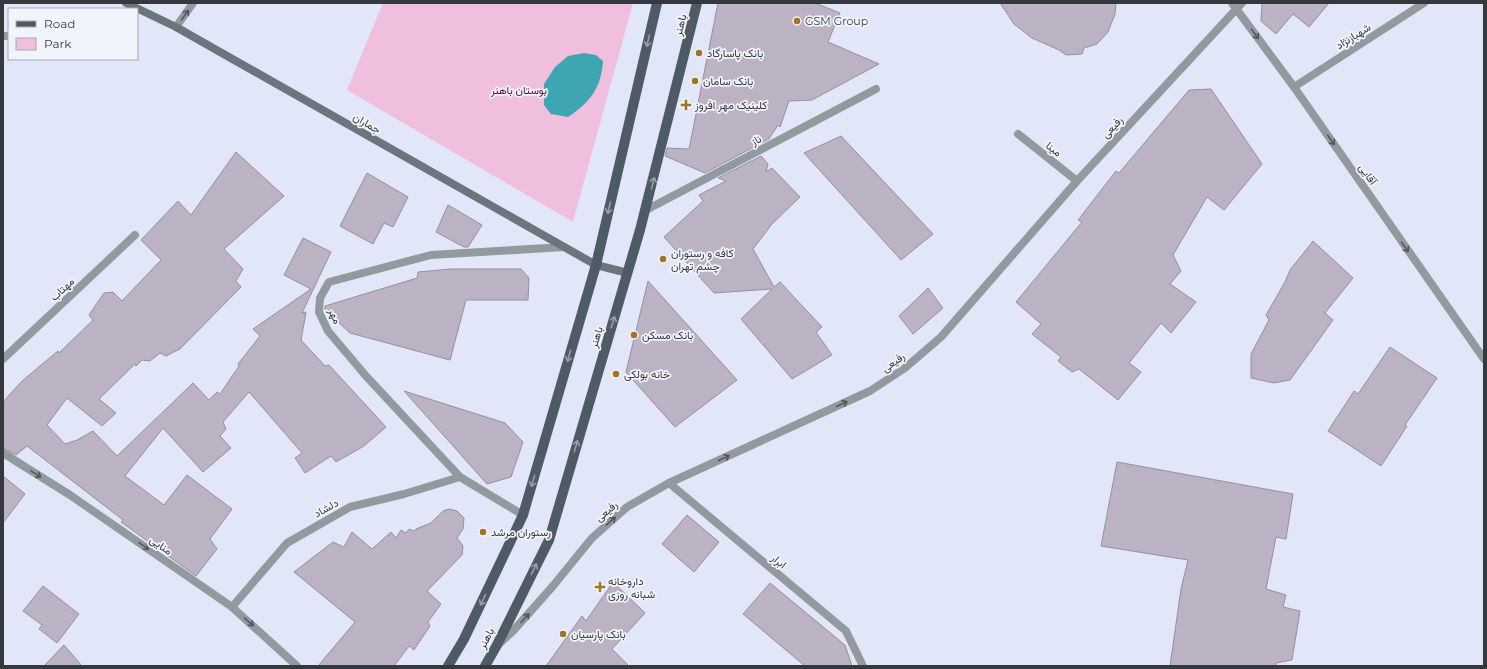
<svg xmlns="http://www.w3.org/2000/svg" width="1487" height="669" font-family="Montserrat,Vazirmatn,sans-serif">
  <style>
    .green { fill: #f0bfdd }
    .water { fill: #3ea5b3 }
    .building { fill: #bbb2c4; stroke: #978f9f }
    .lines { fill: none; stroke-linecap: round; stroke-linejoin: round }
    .minor { stroke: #939a9f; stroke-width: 8 }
    .secondary { stroke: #6a757d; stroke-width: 8 }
    .primary { stroke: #4e5a64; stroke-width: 10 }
    .oneway { stroke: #52555c }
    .oneway2 { stroke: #989fa8 }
    .poi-dot { fill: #9d7523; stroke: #f2f4fc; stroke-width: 1.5 }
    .labels { text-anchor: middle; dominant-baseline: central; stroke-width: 3.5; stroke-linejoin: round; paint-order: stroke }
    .poi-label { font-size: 11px; fill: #36383f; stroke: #f2f4fc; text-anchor: start }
    .street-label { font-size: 11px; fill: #36383f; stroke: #f2f4fc }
    .park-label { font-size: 11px; fill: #550641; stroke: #f2f4fc }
  </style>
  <rect width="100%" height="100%" fill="#e2e6f9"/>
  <path class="green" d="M 383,3 L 633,3 L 573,222 L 347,90 Z"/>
  <path class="water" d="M 584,53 L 596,55 L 603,61 C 601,89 590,102 568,117 L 551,114 L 544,105 L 544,84 L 555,67 L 568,56 Z"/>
  <g class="building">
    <path d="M 718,3 L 815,3 L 840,13 L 828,42 L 879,64 L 812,100 L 789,101 L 780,127 L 778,125 L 769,139 L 705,173 L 665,156 L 667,148 L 689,149 Z"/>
    <path d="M 1000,3 L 1116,3 L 1115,14 L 1108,32 L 1097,44 L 1084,48 L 1082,54 L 1066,55 L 1059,50 L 1032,38 L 1014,24 Z"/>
    <path d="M 1262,3 L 1329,3 L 1309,27 L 1293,14 L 1276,34 L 1261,21 Z"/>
    <path d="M 1211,89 L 1262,164 L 1224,210 L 1207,197 L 1173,255 L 1181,271 L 1170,284 L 1196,302 L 1171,333 L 1161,323 L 1129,363 L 1141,372 L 1118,400 L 1079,369 L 1072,372 L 1058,361 L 1061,357 L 1032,334 L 1041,324 L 1016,302 L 1082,222 L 1078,220 L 1116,171 L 1119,173 L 1189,90 Z"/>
    <path d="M 841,136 L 933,234 L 901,260 L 804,153 Z"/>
    <path d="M 236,152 L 284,196 L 224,249 L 243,269 L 236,281 L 241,287 L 180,349 L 166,356 L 160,353 L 150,361 L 142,360 L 136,366 L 135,364 L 99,399 L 116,413 L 102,426 L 67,398 L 47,425 L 65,444 L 77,440 L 93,431 L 117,456 L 193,383 L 209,400 L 217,392 L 220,394 L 239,366 L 238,364 L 260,336 L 253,329 L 311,289 L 284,275 L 303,238 L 331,252 L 302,313 L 306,312 L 301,340 L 325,366 L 329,365 L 386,427 L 364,446 L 336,462 L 331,456 L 305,473 L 295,458 L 302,453 L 249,392 L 223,422 L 226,429 L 220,436 L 231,448 L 203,472 L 163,428 L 125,476 L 164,505 L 187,475 L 232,509 L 210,539 L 217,549 L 196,576 L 121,522 L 123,520 L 27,446 L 16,455 L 3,448 L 3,402 L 22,381 L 58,351 L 59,353 L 93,320 L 89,315 L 104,293 L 113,292 L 122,301 L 161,260 L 141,240 L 178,201 L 191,215 Z"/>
    <path d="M 761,156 L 768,164 L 766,172 L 772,168 L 800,197 L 772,224 L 753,249 L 774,287 L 780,282 L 822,327 L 816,332 L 832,355 L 792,379 L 741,319 L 772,289 L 714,293 L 664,237 L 703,201 L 699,195 L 726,181 L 718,178 Z"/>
    <path d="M 367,173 L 408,197 L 393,227 L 384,223 L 373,244 L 340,226 Z"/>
    <path d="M 448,205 L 482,225 L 468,247 L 464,247 L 436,232 Z"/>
    <path d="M 1313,241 L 1353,278 L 1325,313 L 1333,320 L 1290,380 L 1274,383 L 1251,378 L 1251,354 L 1269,320 L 1266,315 L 1285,282 L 1290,270 Z"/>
    <path d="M 450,269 L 521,269 L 529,278 L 528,300 L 466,300 L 450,360 L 350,333 L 325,310 L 325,306 L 417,278 L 418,272 Z"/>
    <path d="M 648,281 L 737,380 L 675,427 L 626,372 Z"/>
    <path d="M 928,288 L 943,308 L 913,334 L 899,316 Z"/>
    <path d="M 1390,347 L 1437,378 L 1405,425 L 1407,426 L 1381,466 L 1328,431 L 1354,391 L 1358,394 Z"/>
    <path d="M 404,391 L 505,423 L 523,442 L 511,477 L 487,484 Z"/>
    <path d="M 1117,462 L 1293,494 L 1286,539 L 1276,537 L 1266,589 L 1286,595 L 1283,607 L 1300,611 L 1292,660 L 1276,663 L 1276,666 L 1170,666 L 1181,589 L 1188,560 L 1101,546 Z"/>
    <path d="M 3,476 L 25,494 L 3,523 Z"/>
    <path d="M 449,509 L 457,511 L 464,518 L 463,529 L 457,538 L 463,546 L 462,555 L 427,591 L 441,604 L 428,622 L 430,626 L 414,650 L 409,646 L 394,666 L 318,666 L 355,622 L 294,572 L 333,542 L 344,547 L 352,532 L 372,549 L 391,532 L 396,538 L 401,530 L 406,533 L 409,529 L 414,531 L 416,529 L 431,523 L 443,511 Z"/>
    <path d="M 687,515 L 719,542 L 694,572 L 662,544 Z"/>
    <path d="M 613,582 L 645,613 L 612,649 L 629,666 L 546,666 L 582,616 L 586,621 Z"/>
    <path d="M 770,583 L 845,645 L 852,666 L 805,666 L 743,614 Z"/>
    <path d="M 43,586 L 79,614 L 57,643 L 39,629 L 42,625 L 23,611 Z"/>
    <path d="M 64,645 L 82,666 L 44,666 Z"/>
  </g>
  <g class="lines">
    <g class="minor">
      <path d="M 1232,3 L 1294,87 L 1484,359"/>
      <path d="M 176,27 L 193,3"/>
      <path d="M 3,36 L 9,36"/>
      <path d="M 1294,87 L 1424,3"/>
      <path d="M 1018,134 L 1077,181"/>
      <path d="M 646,210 L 876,89"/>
      <path d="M 3,359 L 135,235"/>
      <path d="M 3,453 L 70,495 L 232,607 L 297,666"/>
      <path d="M 669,483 L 846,631 L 863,666"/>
      <path d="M 523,515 L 460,477 L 366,376 L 328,331 L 319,312 L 320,298 L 329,282 L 431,255 L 564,247"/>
      <path d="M 232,607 L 287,543 L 350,507 L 404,494 L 460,477"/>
      <path d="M 500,643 L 513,631 L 553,586 L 592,538 L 627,507 L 669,483 L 870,391 L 905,368 L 941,337 L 1077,181 L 1242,3"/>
    </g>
    <path class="secondary" d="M 126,3 L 176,27 L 596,265 L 628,273"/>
    <g class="primary">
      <path d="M 448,666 L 464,639 L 523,515 L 596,265 L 657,3"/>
      <path d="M 485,666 L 497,645 L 549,540 L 640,230 L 697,3"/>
    </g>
  </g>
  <defs><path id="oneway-shaft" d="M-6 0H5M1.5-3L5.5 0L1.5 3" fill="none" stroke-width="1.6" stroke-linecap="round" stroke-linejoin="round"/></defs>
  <g class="oneway">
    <use href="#oneway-shaft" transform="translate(185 15) rotate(-55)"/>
    <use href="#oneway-shaft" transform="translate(1255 34) rotate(54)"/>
    <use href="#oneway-shaft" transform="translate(1331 140) rotate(55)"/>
    <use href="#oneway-shaft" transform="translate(1405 247) rotate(55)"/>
    <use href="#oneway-shaft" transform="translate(842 404) rotate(-25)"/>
    <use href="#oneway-shaft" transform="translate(724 458) rotate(-25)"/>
    <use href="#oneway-shaft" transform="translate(36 474) rotate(32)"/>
    <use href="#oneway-shaft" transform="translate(611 521) rotate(-41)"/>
    <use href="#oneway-shaft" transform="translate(144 546) rotate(35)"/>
    <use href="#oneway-shaft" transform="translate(525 618) rotate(-48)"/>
    <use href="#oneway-shaft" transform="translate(249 622) rotate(42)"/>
  </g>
  <g class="oneway2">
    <use href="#oneway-shaft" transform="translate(648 41) rotate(103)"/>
    <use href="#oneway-shaft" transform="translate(653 183) rotate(-76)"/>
    <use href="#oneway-shaft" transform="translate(609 208) rotate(103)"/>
    <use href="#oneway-shaft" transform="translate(613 322) rotate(-73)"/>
    <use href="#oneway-shaft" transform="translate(569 356) rotate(106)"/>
    <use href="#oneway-shaft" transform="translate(576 446) rotate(-73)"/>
    <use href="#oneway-shaft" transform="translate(533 481) rotate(106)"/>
    <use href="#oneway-shaft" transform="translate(534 569) rotate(-64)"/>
    <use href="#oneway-shaft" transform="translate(483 600) rotate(115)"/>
  </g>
  <g class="poi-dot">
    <circle cx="797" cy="21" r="4"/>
    <circle cx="699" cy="53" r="4"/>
    <circle cx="695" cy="81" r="4"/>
    <path d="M684 99h4v4h4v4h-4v4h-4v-4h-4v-4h4z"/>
    <circle cx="663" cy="259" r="4"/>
    <circle cx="634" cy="335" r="4"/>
    <circle cx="616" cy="374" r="4"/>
    <circle cx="483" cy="532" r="4"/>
    <path d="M598 581h4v4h4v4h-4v4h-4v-4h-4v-4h4z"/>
    <circle cx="563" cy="634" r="4"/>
  </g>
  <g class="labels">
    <g class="poi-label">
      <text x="805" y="21">GSM Group</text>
      <text x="707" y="53">بانک پاسارگاد</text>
      <text x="703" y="81">بانک سامان</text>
      <text x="695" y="105">کلینیک مهر افروز</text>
      <text x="671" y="253">کافه و رستوران<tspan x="671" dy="13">چشم تهران</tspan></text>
      <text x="642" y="335">بانک مسکن</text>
      <text x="624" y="374">خانه بولکی</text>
      <text x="491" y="532">رستوران مرشد</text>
      <text x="608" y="581">داروخانه<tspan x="608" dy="13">شبانه روزی</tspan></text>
      <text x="571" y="634">بانک پارسیان</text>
    </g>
    <g class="street-label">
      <text transform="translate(680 25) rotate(-76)">باهنر</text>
      <text transform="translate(1353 36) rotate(-32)">شهبازنژاد</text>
      <text transform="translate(367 123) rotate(30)">جماران</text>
      <text transform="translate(1112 127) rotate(-47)">رفیعی</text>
      <text transform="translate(756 140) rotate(-28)">ناز</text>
      <text transform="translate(1054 149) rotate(39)">مینا</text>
      <text transform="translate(1368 174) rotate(55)">آقایی</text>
      <text transform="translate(62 289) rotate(-43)">مهتاب</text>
      <text transform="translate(335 316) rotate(66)">مهر</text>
      <text transform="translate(596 337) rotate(-73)">باهنر</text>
      <text transform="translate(893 362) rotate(-36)">رفیعی</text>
      <text transform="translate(326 508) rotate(-29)">دلشاد</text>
      <text transform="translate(606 511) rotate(-41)">رفیعی</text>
      <text transform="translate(161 545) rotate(35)">منایی</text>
      <text transform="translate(779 561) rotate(40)">ابرار</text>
      <text transform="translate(486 638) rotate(-62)">باهنر</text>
    </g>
    <g class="park-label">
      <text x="519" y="90">بوستان باهنر</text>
    </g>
  </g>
  <rect width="1487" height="669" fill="none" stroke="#36383f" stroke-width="8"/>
  <rect x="8" y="8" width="130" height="52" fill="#f2f4fc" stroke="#a7a9b0"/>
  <rect x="16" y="21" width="20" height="6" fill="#4e5a64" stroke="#a7a9b0"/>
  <text x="44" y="28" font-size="12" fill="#36383f">Road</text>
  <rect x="16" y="38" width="20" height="12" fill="#f0bfdd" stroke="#a7a9b0"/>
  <text x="44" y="48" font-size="12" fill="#36383f">Park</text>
</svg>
